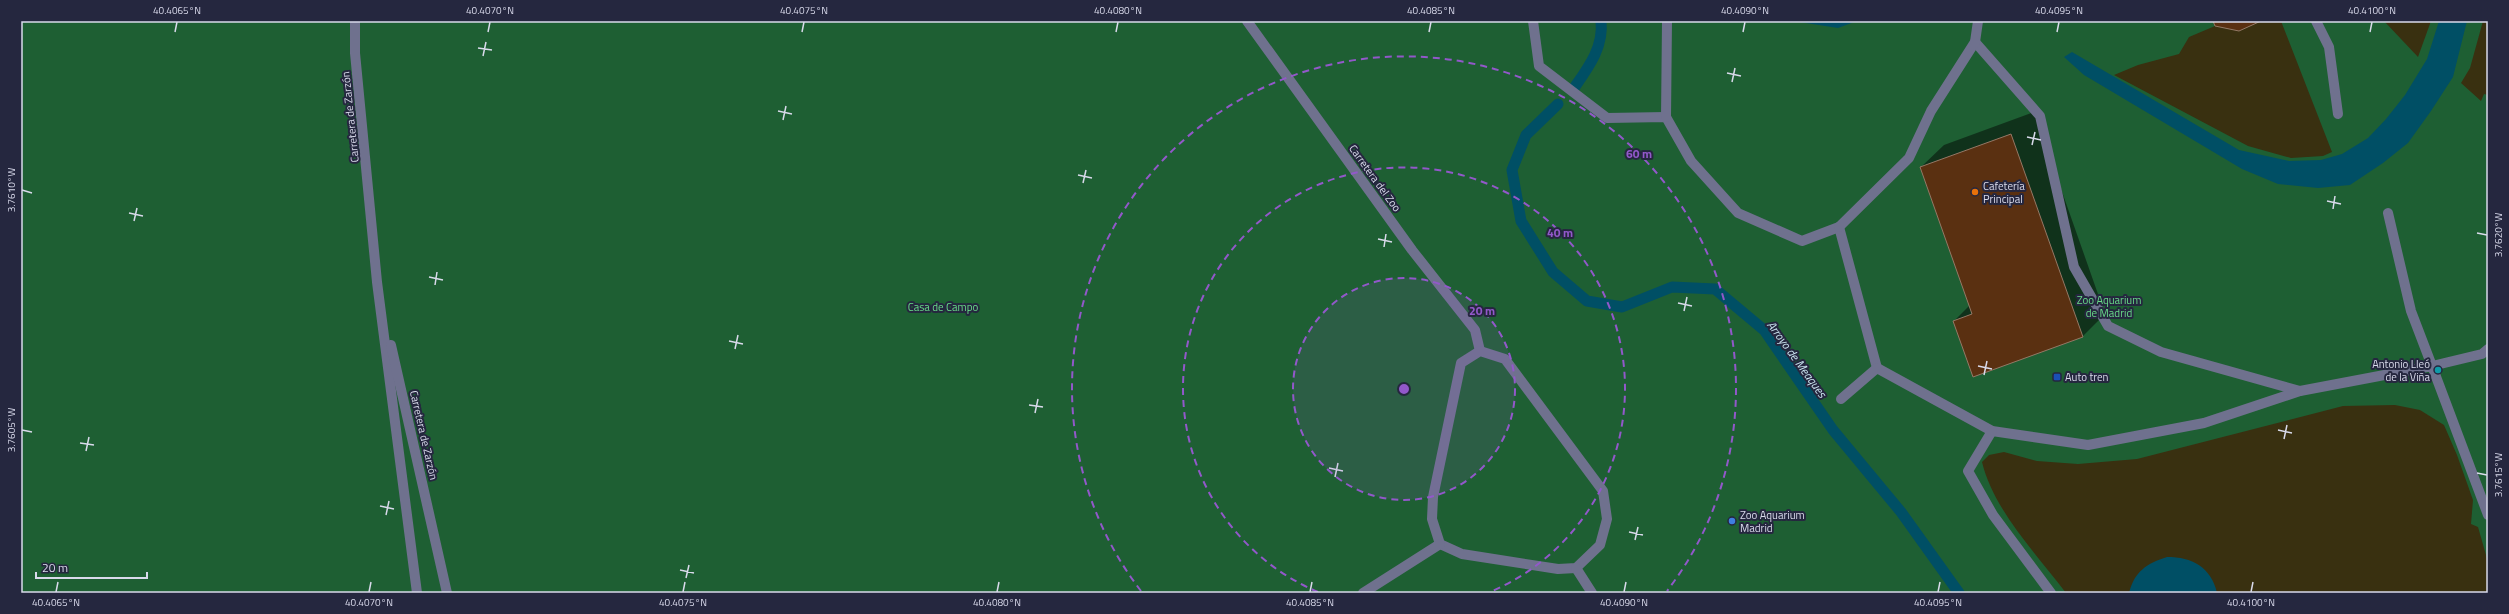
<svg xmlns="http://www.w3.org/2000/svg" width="2509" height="614" font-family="'Titillium Web',sans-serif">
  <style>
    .green { fill: #1e5f33 }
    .sand { fill: #393010 }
    .water { fill: #004f65 }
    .shadow { fill: #0007 }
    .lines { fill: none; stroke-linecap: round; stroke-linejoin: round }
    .stream { stroke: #004f65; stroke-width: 11 }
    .building { fill: #5a3011; stroke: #957866 }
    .service { stroke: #6f718e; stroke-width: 10 }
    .pedestrian { stroke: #6f718e; stroke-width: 10 }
    .minor { stroke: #6f718e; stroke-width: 10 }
    .ticks { fill: none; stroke: #d9daeb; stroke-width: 1.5 }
    .ring { fill: none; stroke: #9258ca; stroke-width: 2; stroke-dasharray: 7 5 }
    .food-dot { fill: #e8710a; stroke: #25273f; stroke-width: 1.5 }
    .culture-dot { fill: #0f9aa8; stroke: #25273f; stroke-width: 1.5 }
    .transit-dot { fill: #1a4fb4; stroke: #25273f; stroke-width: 1.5 }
    .shop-dot { fill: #3f7fe0; stroke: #25273f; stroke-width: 1.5 }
    .labels { text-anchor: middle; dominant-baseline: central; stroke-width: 4; stroke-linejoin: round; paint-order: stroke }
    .street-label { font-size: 11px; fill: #d9daeb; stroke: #25273f }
    .poi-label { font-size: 11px; fill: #d9daeb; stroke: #25273f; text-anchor: start }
    .park-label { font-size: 11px; fill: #69db89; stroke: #25273f }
    .water-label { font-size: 12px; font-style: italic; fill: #cee8f3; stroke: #25273f }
    .centre { fill: #9258ca; stroke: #25273f; stroke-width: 2 }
    .ring-label { font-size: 12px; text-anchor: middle; font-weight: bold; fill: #9258ca; stroke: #25273f; stroke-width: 4; stroke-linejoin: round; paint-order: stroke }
    .neatline { fill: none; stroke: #d9daeb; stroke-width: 1.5 }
    .ticks-label { font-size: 10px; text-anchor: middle; fill: #d9daeb }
  </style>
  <rect width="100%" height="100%" fill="#25273f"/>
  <rect class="green" x="21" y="21" width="2467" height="572"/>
  <g class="sand">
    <path d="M 2261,21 L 2281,21 L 2332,152 L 2323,156 L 2291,158 L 2248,146 L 2114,75 L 2138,65 L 2179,54 L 2189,37 L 2215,26 L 2239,31 Z"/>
    <path d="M 2384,21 L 2431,21 L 2418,57 Z"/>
    <path d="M 2483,21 L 2488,21 L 2488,95 L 2484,94 L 2481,101 L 2461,83 L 2470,68 Z"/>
    <path d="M 2395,405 L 2420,410 L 2444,425 L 2457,455 L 2473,500 L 2471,524 L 2478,527 L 2488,562 L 2488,593 L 2066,593 C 2036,553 1994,511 1982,462 L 1989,455 L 2004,452 L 2037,461 L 2078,464 L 2137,459 L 2343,406 Z"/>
  </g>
  <g class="water">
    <path d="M 1793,21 L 1857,21 L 1838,28 Z"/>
    <path d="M 2439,21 L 2467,21 L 2453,77 L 2431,111 L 2408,143 L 2383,163 L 2350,185 L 2318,188 L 2278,184 L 2242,169 L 2084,75 L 2064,57 L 2072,52 L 2239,150 L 2289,161 L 2321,160 L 2342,154 L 2368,138 L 2386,119 L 2405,95 L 2427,59 Z"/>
    <path d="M 2167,557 C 2192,557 2211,567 2217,593 L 2129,593 C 2134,572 2147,563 2167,557 Z"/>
  </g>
  <path class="shadow" d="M 2034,112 L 2105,314 L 2083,336 L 1973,376 L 1954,321 L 1970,305 L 1921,167 L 1944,145 Z"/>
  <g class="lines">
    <g class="stream">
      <path d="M 1574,88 C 1588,68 1604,47 1601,21"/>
      <path d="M 1558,104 L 1526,135 L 1512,170 L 1521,221 L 1553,272 L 1587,301 L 1622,307 L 1672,287 L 1715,289 L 1764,330 L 1833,430 L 1901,512 L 1959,593"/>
    </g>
  </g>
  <g class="building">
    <path d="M 2213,21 L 2261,21 L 2239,31 L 2215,26 Z"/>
    <path d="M 2011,134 L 2083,337 L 1973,377 L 1953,321 L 1972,314 L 1920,167 Z"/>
  </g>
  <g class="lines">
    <g class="service">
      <path d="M 1247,21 L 1412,250 L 1475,330 L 1480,351"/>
      <path d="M 1480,351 L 1505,359 L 1603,491 L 1607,519 L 1600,545 L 1576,568 L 1558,569 L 1462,554 L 1440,544 L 1432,519 L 1433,497 L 1461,363 Z"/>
      <path d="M 1576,568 L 1592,593"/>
      <path d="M 1363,593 L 1440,544"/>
    </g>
    <g class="pedestrian">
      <path d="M 1533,21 L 1539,66 L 1607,118 L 1666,117 L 1691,161 L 1738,213 L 1802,241 L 1839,227 L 1877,368"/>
      <path d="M 2316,21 L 2329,47 L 2338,114"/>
      <path d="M 1975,42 L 2040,116 L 2074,267 L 2108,326 L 2161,352 L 2300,391"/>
      <path d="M 1666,117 L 1667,21"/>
      <path d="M 2388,213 L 2411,311 L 2432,366 L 2482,354 L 2488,349"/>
      <path d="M 1839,227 L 1909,158 L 1931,111 L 1975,42 L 1978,21"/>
      <path d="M 1841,399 L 1877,368 L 1992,431 L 2088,445 L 2204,423 L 2300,391 L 2432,366 L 2488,515"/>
      <path d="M 1992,431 L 1968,471 L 1993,515 L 2051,593"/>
    </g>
    <g class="minor">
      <path d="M 355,21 L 355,53 L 377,282 L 417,593"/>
      <path d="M 391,345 L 447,593"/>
    </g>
  </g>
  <path class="ticks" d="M 175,32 L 177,22M 488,32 L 490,22M 802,32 L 804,22M 1116,32 L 1118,22M 1429,32 L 1431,22M 1743,32 L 1745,22M 2057,32 L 2059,22M 2370,32 L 2372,22M 478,48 L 492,50M 483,56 L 486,42M 1727,73 L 1741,76M 1732,82 L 1735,68M 778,111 L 792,114M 783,120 L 786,106M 2027,137 L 2041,140M 2032,145 L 2035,132M 1078,175 L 1092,178M 1083,183 L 1086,170M 22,190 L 32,193M 2327,201 L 2341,204M 2333,209 L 2335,196M 129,213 L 143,216M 134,221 L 137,208M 2477,233 L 2487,235M 1378,239 L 1392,242M 1384,247 L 1386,234M 429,277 L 443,280M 435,285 L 437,272M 1678,303 L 1692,306M 1684,311 L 1687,297M 729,341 L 743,344M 735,349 L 738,335M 1978,366 L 1992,369M 1984,375 L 1987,361M 1029,405 L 1043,407M 1035,413 L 1038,399M 22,430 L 32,432M 2278,430 L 2292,433M 2284,439 L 2287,425M 80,443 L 94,445M 86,451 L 89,437M 1329,468 L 1343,471M 2477,473 L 2487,475M 1335,477 L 1338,463M 380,506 L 394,509M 386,515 L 389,501M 1629,532 L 1643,535M 1635,540 L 1638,527M 680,570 L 694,573M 686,578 L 689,565M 56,592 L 58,582M 369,592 L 371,582M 683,592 L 685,582M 997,592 L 999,582M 1310,592 L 1312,582M 1624,592 L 1626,582M 1938,592 L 1940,582M 2251,592 L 2253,582"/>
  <circle cx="1404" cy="389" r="111" fill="#9258ca" fill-opacity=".12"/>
  <g class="ring">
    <circle cx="1404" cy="389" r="111"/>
    <path d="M1318 592A221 221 0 1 1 1490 592"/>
    <path d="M1141 591A332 332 0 1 1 1667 591"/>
  </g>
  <circle class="food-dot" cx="1975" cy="192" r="4"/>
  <circle class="culture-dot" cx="2438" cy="370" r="4"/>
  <rect class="transit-dot" x="2053" y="373" width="8" height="8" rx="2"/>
  <circle class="shop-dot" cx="1732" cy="521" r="4"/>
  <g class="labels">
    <g class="street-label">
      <text transform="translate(350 117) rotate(-96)">Carretera de Zarzón</text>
      <text transform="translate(1375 178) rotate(54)">Carretera del Zoo</text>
      <text transform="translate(424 435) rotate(77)">Carretera de Zarzón</text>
    </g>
    <g class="poi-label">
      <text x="1983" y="186">Cafetería<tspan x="1983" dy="13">Principal</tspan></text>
      <text x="2430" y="364" text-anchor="end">Antonio Lleó<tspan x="2430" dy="13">de la Viña</tspan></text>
      <text x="2065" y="377">Auto tren</text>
      <text x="1740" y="515">Zoo Aquarium<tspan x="1740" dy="13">Madrid</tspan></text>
    </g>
    <g class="park-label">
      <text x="2109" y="300">Zoo Aquarium<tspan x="2109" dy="13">de Madrid</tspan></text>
      <text x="943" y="307">Casa de Campo</text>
    </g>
    <g class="water-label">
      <text transform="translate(1797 359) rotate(54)">Arroyo de Meaques</text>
    </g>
  </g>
  <circle cx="1404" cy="389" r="6" class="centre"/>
  <g class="ring-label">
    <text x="1639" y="158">60 m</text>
    <text x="1560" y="237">40 m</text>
    <text x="1482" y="315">20 m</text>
  </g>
  <rect width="2509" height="614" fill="none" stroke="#25273f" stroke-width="44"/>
  <path d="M36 572v6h111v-6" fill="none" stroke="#d9daeb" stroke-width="2"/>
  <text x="42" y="572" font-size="12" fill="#d9daeb" stroke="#25273f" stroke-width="3" paint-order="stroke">20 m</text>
  <rect x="22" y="22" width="2465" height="570" class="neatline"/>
  <g class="ticks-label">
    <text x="177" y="14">40.4065°N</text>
    <text x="490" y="14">40.4070°N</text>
    <text x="804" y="14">40.4075°N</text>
    <text x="1118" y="14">40.4080°N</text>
    <text x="1431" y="14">40.4085°N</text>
    <text x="1745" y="14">40.4090°N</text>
    <text x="2059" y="14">40.4095°N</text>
    <text x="2372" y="14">40.4100°N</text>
    <text transform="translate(11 190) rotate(-90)" y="4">3.7610°W</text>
    <text transform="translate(2498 235) rotate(-90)" y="4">3.7620°W</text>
    <text transform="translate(11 430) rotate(-90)" y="4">3.7605°W</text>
    <text transform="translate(2498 475) rotate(-90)" y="4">3.7615°W</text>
    <text x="56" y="606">40.4065°N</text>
    <text x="369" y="606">40.4070°N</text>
    <text x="683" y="606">40.4075°N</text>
    <text x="997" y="606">40.4080°N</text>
    <text x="1310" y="606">40.4085°N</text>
    <text x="1624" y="606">40.4090°N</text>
    <text x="1938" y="606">40.4095°N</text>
    <text x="2251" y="606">40.4100°N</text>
  </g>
</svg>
